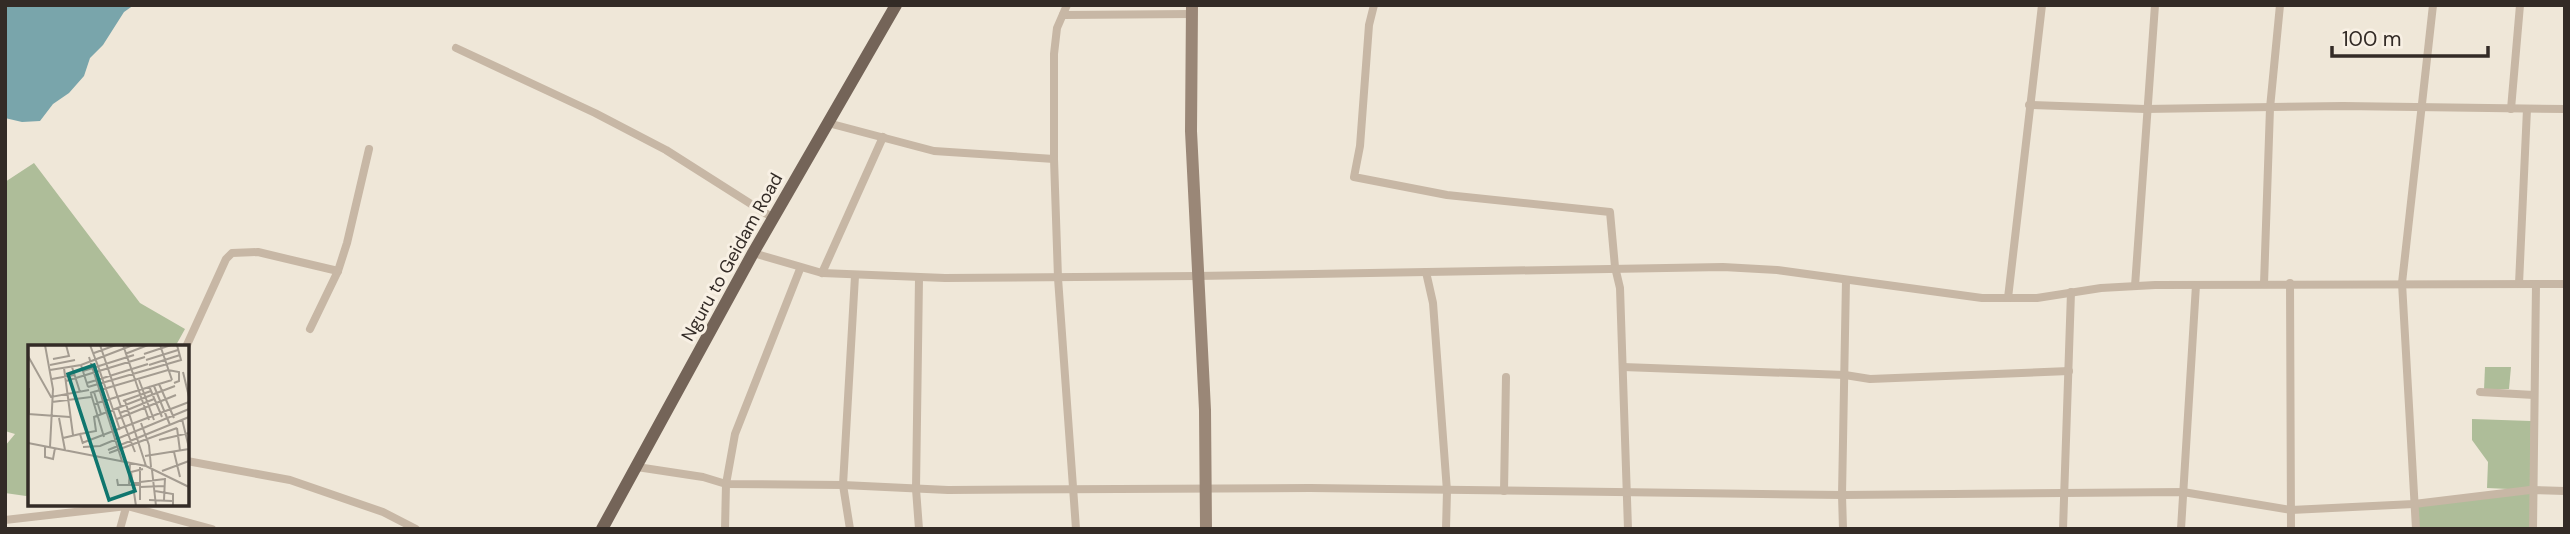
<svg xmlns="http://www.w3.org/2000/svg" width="2570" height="534" font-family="'DM Sans',sans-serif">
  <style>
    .green { fill: #aebd99 }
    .water { fill: #79a5ab }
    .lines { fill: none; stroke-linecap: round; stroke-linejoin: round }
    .street { stroke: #c7b7a5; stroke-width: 8 }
    .secondary { stroke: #9a8777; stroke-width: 12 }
    .primary { stroke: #746458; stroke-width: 12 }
    .labels { text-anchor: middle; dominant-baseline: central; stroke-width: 6; stroke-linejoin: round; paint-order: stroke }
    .street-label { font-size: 18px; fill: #332b26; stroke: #f8f0e4 }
    .inset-road { fill: none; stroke: #a49c91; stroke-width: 2 }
    .view { fill: #0f766e; fill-opacity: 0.15; stroke: #0f766e; stroke-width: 3.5 }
    .inset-edge { fill: none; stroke: #332b26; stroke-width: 3.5 }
  </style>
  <rect width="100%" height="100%" fill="#efe7d8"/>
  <g class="green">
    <path d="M 34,163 L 140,303 L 185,329 L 175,347 L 30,347 L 30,494 L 26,496 L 5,493 L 5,446 L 15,434 L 5,431 L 5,182 Z"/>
    <path d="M 2485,367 L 2511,367 L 2509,389 L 2484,390 Z"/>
    <path d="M 2472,419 L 2531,421 L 2530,490 L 2487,488 L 2488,462 L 2472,440 Z"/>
    <path d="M 2530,493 L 2531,529 L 2419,529 L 2417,506 Z"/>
  </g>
  <path class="water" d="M 5,5 L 134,5 L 124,12 L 103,45 L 90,58 L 84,76 L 69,93 L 53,104 L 40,121 L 22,122 L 5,118 Z"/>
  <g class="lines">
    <g class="street">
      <path d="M 1067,5 L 1057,28 L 1054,54 L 1054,159 L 1058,278 L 1076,529"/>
      <path d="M 1374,5 L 1369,25 L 1360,146 L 1354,177 L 1447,195 L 1610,212 L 1615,267 L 1620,288 L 1628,529"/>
      <path d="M 1063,15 L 1191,14"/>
      <path d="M 456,48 L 595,113 L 666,150 L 773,218"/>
      <path d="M 2029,105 L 2145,109 L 2343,106 L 2565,109"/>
      <path d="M 2511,109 L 2520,5"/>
      <path d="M 828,123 L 934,151 L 1054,159"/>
      <path d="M 753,253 L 822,273 L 945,278 L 1197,276 L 1723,267 L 1777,270 L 1982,298 L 2037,298 L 2101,288 L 2155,285 L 2565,284"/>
      <path d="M 1426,272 L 1433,303 L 1447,491 L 1446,529"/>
      <path d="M 822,273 L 883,137"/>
      <path d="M 2290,283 L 2291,529"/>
      <path d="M 2264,284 L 2270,108 L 2280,5"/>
      <path d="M 2519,284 L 2527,109"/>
      <path d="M 2135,286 L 2155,5"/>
      <path d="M 2008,298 L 2042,5"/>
      <path d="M 310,329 L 338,271 L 347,243 L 369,149"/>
      <path d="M 186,347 L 226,259 L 232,253 L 258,252 L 338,271"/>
      <path d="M 1623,367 L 1845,375 L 1870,379 L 2069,371"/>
      <path d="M 2480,392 L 2534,395"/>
      <path d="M 187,461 L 290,480 L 383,512 L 416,529"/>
      <path d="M 637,467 L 703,477 L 726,484 L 843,485 L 948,490 L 1310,488 L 1842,495 L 2183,492 L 2291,510 L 2414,504 L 2530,490 L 2565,491"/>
      <path d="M 1504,491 L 1506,377"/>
      <path d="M 5,520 L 127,506 L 212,529"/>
      <path d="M 120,529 L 127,504"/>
      <path d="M 725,529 L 726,484 L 735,434 L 800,269"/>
      <path d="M 850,529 L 843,485 L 855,276"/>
      <path d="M 919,529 L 916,489 L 919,278"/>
      <path d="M 1843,529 L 1842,495 L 1846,280"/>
      <path d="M 2063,529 L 2071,292"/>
      <path d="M 2181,529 L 2196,285"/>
      <path d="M 2416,529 L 2402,283 L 2433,5"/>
      <path d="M 2533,529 L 2536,284"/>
    </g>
    <path class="secondary" d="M 1192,5 L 1191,131 L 1205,410 L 1206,529"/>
    <path class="primary" d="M 602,529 L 753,253 L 896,5"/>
  </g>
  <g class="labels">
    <g class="street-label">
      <text transform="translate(732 257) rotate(-61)">Nguru to Geidam Road</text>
    </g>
  </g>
  <g transform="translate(28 345)">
    <rect width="161" height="161" fill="#efe7d8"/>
    <path class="inset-road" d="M 17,0 L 25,44 L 22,102M 62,0 L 70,21M 72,0 L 93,62M 95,0 L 121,75M 132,0 L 144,35M 66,8 L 88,0M 97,9 L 120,0M 116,9 L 143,0M 0,11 L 23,52 L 61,45M 61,12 L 94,116M 25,14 L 41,11 L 38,0M 118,15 L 150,5M 22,20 L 47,15M 53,20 L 60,42M 121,20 L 152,10M 70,21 L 92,85M 44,22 L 52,47M 36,23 L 45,90M 22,25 L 53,20 L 105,0M 55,26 L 106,10M 155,27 L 161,52M 24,34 L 46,30M 111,35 L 126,75M 38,36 L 117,12M 59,38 L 120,19M 131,39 L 146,73M 121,41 L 134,72M 126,41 L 142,80M 60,42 L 153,15 L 149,0M 1,43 L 1,69M 66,47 L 73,69M 62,48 L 140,25 L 151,27 L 151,36 L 146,38M 63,49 L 76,92M 95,56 L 123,46M 97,56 L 118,121M 24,57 L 63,52M 66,59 L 144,35M 90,63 L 107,107M 92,68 L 126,54M 0,69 L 42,72M 31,73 L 37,105M 89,74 L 148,50M 154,74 L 161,103M 113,78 L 121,100M 149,83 L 152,106M 52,89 L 68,86 L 66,72 L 147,41M 35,93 L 52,89 L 55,99M 131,95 L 161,88M 0,98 L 118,121 L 161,142M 54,98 L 161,57M 121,100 L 123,122M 17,101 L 17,112 L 25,114 L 27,103M 55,102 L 72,101 L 161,64M 80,105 L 161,72M 146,107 L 152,132M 81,108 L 149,83M 117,111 L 161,104M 124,125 L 128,161M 134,126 L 161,116M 89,134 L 90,140 L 112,140M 104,138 L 137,134M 101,140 L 102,118M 112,142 L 136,141M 127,146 L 145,149 L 145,161M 112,155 L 112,122M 121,155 L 144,156M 136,155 L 137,133M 108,161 L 103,127 L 115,124"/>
    <path class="view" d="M 66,20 L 107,146 L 81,155 L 40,29 Z"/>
    <rect width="161" height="161" class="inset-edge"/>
  </g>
  <rect width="2570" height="534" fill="none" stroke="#332b26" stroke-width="14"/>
  <path d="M2332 46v10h156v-10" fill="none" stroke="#332b26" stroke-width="3.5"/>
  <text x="2342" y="46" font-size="21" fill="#332b26" stroke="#f8f0e4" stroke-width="5" paint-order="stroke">100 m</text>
</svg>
